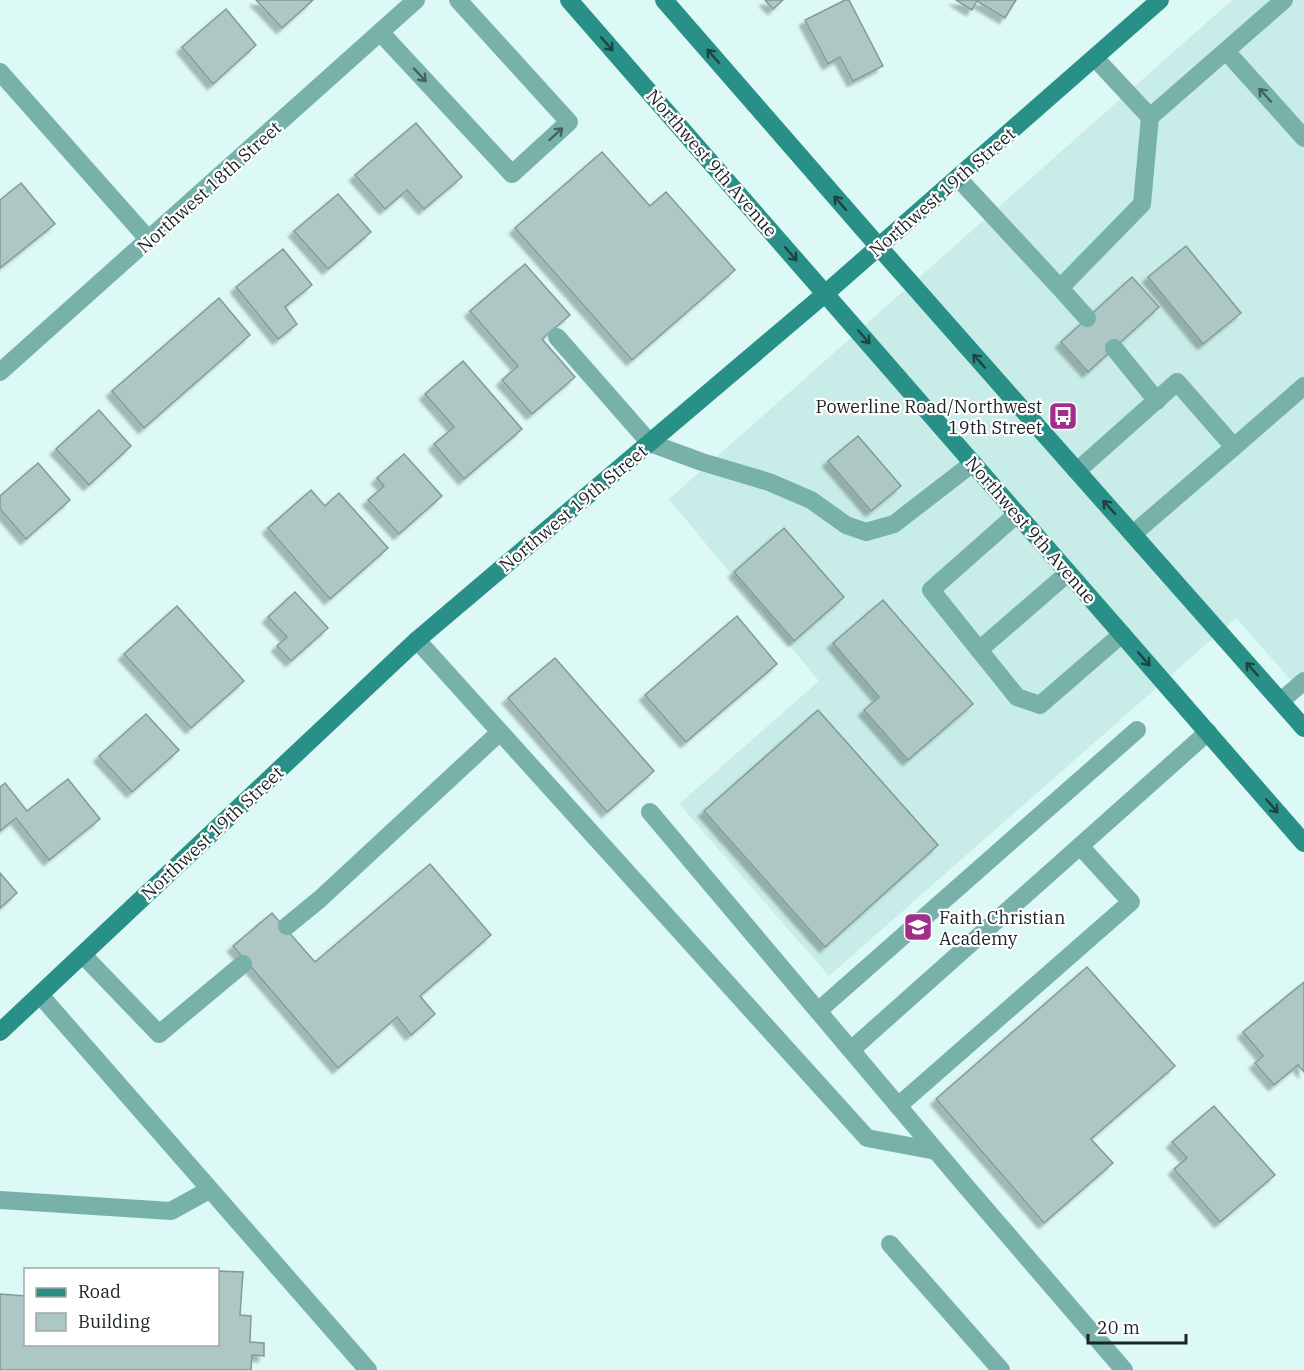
<svg xmlns="http://www.w3.org/2000/svg" width="1304" height="1370" font-family="'IBM Plex Serif',serif">
  <style>
    .built { fill: #c8ede8 }
    .building { fill: #acc7c4; stroke: #819b98; stroke-width: 1.5; filter: url(#shadow) }
    .lines { fill: none; stroke-linecap: round; stroke-linejoin: round }
    .lane { stroke: #77b1aa; stroke-width: 18 }
    .street { stroke: #77b1aa; stroke-width: 18 }
    .secondary { stroke: #299087; stroke-width: 18 }
    .oneway { stroke: #1e4441 }
    .oneway2 { stroke: #446360 }
    .labels { text-anchor: middle; dominant-baseline: central; stroke-width: 4.5; stroke-linejoin: round; paint-order: stroke }
    .street-label { font-size: 18px; fill: #1a2423; stroke: #fff }
    .poi-label { font-size: 18px; fill: #1a2423; stroke: #fff; text-anchor: end }
  </style>
  <defs>
    <filter id="shadow"><feDropShadow dx="-5.5" dy="5.5" stdDeviation="1.5" flood-color="#0004"/></filter>
  </defs>
  <rect width="100%" height="100%" fill="#ddf9f6"/>
  <path class="built" d="M 1232,0 L 1304,0 L 1304,695 L 1236,618 L 829,976 L 679,804 L 819,681 L 669,499 Z"/>
  <g class="building">
    <path d="M 256,0 L 313,0 L 282,28 Z"/>
    <path d="M 765,0 L 783,0 L 773,9 Z"/>
    <path d="M 845,0 L 849,0 L 883,66 L 853,81 L 840,57 L 828,64 L 805,20 Z"/>
    <path d="M 956,0 L 1016,0 L 1005,18 L 977,1 L 972,10 Z"/>
    <path d="M 226,9 L 256,45 L 213,84 L 182,47 Z"/>
    <path d="M 416,123 L 462,177 L 424,209 L 407,190 L 385,209 L 355,175 Z"/>
    <path d="M 602,152 L 650,206 L 666,192 L 735,270 L 632,360 L 515,228 Z"/>
    <path d="M 21,183 L 55,224 L 0,268 L 0,200 Z"/>
    <path d="M 338,194 L 371,232 L 328,269 L 294,231 Z"/>
    <path d="M 1186,246 L 1241,313 L 1203,344 L 1148,277 Z"/>
    <path d="M 283,249 L 312,285 L 285,307 L 297,324 L 278,339 L 236,287 Z"/>
    <path d="M 525,264 L 570,315 L 542,339 L 575,377 L 532,414 L 502,380 L 518,366 L 470,311 Z"/>
    <path d="M 1132,277 L 1159,307 L 1088,372 L 1061,342 Z"/>
    <path d="M 219,298 L 250,335 L 144,428 L 112,391 Z"/>
    <path d="M 463,361 L 522,429 L 464,479 L 434,444 L 454,427 L 425,394 Z"/>
    <path d="M 99,410 L 131,446 L 89,485 L 56,449 Z"/>
    <path d="M 858,436 L 901,486 L 871,511 L 828,461 Z"/>
    <path d="M 404,454 L 442,496 L 399,534 L 368,500 L 384,486 L 377,478 Z"/>
    <path d="M 38,463 L 70,500 L 26,539 L 0,509 L 0,496 Z"/>
    <path d="M 311,490 L 325,506 L 339,493 L 388,548 L 330,599 L 268,528 Z"/>
    <path d="M 784,528 L 844,597 L 794,641 L 734,572 Z"/>
    <path d="M 295,592 L 328,628 L 291,661 L 277,646 L 287,637 L 268,617 Z"/>
    <path d="M 883,600 L 973,704 L 908,760 L 864,710 L 879,697 L 833,643 Z"/>
    <path d="M 177,606 L 244,681 L 191,728 L 124,654 Z"/>
    <path d="M 737,616 L 777,664 L 686,742 L 645,695 Z"/>
    <path d="M 555,658 L 654,771 L 607,812 L 508,698 Z"/>
    <path d="M 818,710 L 938,845 L 825,947 L 704,811 Z"/>
    <path d="M 146,714 L 179,750 L 132,792 L 99,756 Z"/>
    <path d="M 68,779 L 100,819 L 49,860 L 16,818 L 0,831 L 0,787 L 5,783 L 27,811 Z"/>
    <path d="M 430,864 L 491,935 L 420,996 L 435,1014 L 411,1035 L 397,1017 L 338,1068 L 233,946 L 272,913 L 315,962 Z"/>
    <path d="M 0,873 L 17,893 L 0,908 Z"/>
    <path d="M 1087,967 L 1175,1066 L 1091,1139 L 1113,1163 L 1044,1223 L 936,1099 Z"/>
    <path d="M 1304,982 L 1304,1072 L 1298,1065 L 1274,1085 L 1255,1063 L 1263,1056 L 1243,1032 Z"/>
    <path d="M 1214,1106 L 1275,1175 L 1220,1222 L 1174,1169 L 1187,1158 L 1172,1142 Z"/>
    <path d="M 218,1271 L 243,1272 L 240,1315 L 251,1316 L 250,1342 L 264,1343 L 264,1356 L 252,1355 L 251,1370 L 0,1370 L 0,1294 L 26,1296 L 26,1344 L 218,1344 Z"/>
  </g>
  <g class="lines">
    <g class="lane">
      <path d="M 380,32 L 512,174 L 569,122 L 458,0"/>
      <path d="M 1226,51 L 1304,138"/>
      <path d="M 1095,58 L 1150,117 L 1284,0"/>
      <path d="M 958,178 L 1060,288 L 1142,204 L 1150,117"/>
      <path d="M 1060,288 L 1087,318"/>
      <path d="M 557,337 L 650,443 L 702,462 L 769,482 L 811,500 L 846,525 L 866,532 L 894,524 L 973,463"/>
      <path d="M 1114,348 L 1157,401"/>
      <path d="M 1234,447 L 1304,386"/>
      <path d="M 1077,471 L 1177,382 L 1234,447 L 1133,534"/>
      <path d="M 1017,514 L 931,590 L 1017,697 L 1040,705 L 1122,634"/>
      <path d="M 417,640 L 867,1138 L 936,1151"/>
      <path d="M 979,650 L 1068,573"/>
      <path d="M 1281,701 L 1304,681"/>
      <path d="M 650,812 L 964,1184 L 1124,1370"/>
      <path d="M 287,926 L 320,899 L 500,732"/>
      <path d="M 83,955 L 159,1034 L 243,964"/>
      <path d="M 40,995 L 368,1370"/>
      <path d="M 818,1011 L 1137,730"/>
      <path d="M 851,1050 L 1208,732"/>
      <path d="M 898,1106 L 1131,902 L 1080,846"/>
      <path d="M 0,1200 L 171,1211 L 209,1190"/>
      <path d="M 890,1244 L 1001,1370"/>
    </g>
    <g class="street">
      <path d="M 0,72 L 149,240"/>
      <path d="M 0,372 L 416,0"/>
    </g>
    <g class="secondary">
      <path d="M 569,0 L 1304,843"/>
      <path d="M 664,0 L 879,247 L 1304,728"/>
      <path d="M 0,1032 L 417,640 L 826,293 L 1160,0"/>
    </g>
  </g>
  <defs><path id="oneway-shaft" d="M-6 0H5M1.5-3L5.5 0L1.5 3" fill="none" stroke-width="1.6" stroke-linecap="round" stroke-linejoin="round" transform="scale(1.5)"/></defs>
  <g class="oneway">
    <use href="#oneway-shaft" transform="translate(607 44) rotate(49)"/>
    <use href="#oneway-shaft" transform="translate(713 56) rotate(-131)"/>
    <use href="#oneway-shaft" transform="translate(840 203) rotate(-131)"/>
    <use href="#oneway-shaft" transform="translate(791 254) rotate(49)"/>
    <use href="#oneway-shaft" transform="translate(864 337) rotate(49)"/>
    <use href="#oneway-shaft" transform="translate(979 361) rotate(-132)"/>
    <use href="#oneway-shaft" transform="translate(1109 507) rotate(-132)"/>
    <use href="#oneway-shaft" transform="translate(1144 659) rotate(49)"/>
    <use href="#oneway-shaft" transform="translate(1252 669) rotate(-132)"/>
    <use href="#oneway-shaft" transform="translate(1272 806) rotate(49)"/>
  </g>
  <g class="oneway2">
    <use href="#oneway-shaft" transform="translate(420 75) rotate(47)"/>
    <use href="#oneway-shaft" transform="translate(1265 95) rotate(-132)"/>
    <use href="#oneway-shaft" transform="translate(556 134) rotate(-42)"/>
  </g>
  <defs>
    <g id="bus-square" transform="scale(1.5)"><rect x="-9" y="-9" width="18" height="18" rx="4" fill="#a12f8a" stroke="#fff"/><path d="M-5-6H5V4H4V6H2V4H-2V6H-4V4H-5ZM-3.5-4V0h7V-4ZM-3.5 1.2v1.5H-2V1.2ZM2 1.2v1.5H3.5V1.2Z" fill="#fff"/></g>
    <g id="school-square" transform="scale(1.5)"><rect x="-9" y="-9" width="18" height="18" rx="4" fill="#a12f8a" stroke="#fff"/><path d="M0-5L7-2L0 1L-7-2ZM-4 1L0 2.5L4 1V4Q0 6-4 4Z" fill="#fff"/></g>
  </defs>
  <g fill-rule="evenodd">
    <use href="#bus-square" x="1063" y="416"/>
    <use href="#school-square" x="918" y="927"/>
  </g>
  <g class="labels">
    <g class="street-label">
      <text transform="translate(712 163) rotate(49)">Northwest 9th Avenue</text>
      <text transform="translate(209 187) rotate(-42)">Northwest 18th Street</text>
      <text transform="translate(942 192) rotate(-41)">Northwest 19th Street</text>
      <text transform="translate(573 508) rotate(-40)">Northwest 19th Street</text>
      <text transform="translate(1031 530) rotate(49)">Northwest 9th Avenue</text>
      <text transform="translate(212 833) rotate(-43)">Northwest 19th Street</text>
    </g>
    <g class="poi-label">
      <text x="1042" y="406">Powerline Road/Northwest<tspan x="1042" dy="21">19th Street</tspan></text>
      <text x="939" y="917" text-anchor="start">Faith Christian<tspan x="939" dy="21">Academy</tspan></text>
    </g>
  </g>
  <rect x="24" y="1268" width="195" height="78" fill="#ffffff" stroke="#a3a7a7" stroke-width="1.5"/>
  <rect x="36" y="1288" width="30" height="9" fill="#299087" stroke="#a3a7a7" stroke-width="1.5"/>
  <text x="78" y="1298" font-size="18" fill="#1a2423">Road</text>
  <rect x="36" y="1313" width="30" height="18" fill="#acc7c4" stroke="#a3a7a7" stroke-width="1.5"/>
  <text x="78" y="1328" font-size="18" fill="#1a2423">Building</text>
  <path d="M1088 1334v9h98v-9" fill="none" stroke="#1a2423" stroke-width="3"/>
  <text x="1097" y="1334" font-size="18" fill="#1a2423" stroke="#ffffff" stroke-width="4.5" paint-order="stroke">20 m</text>
</svg>
